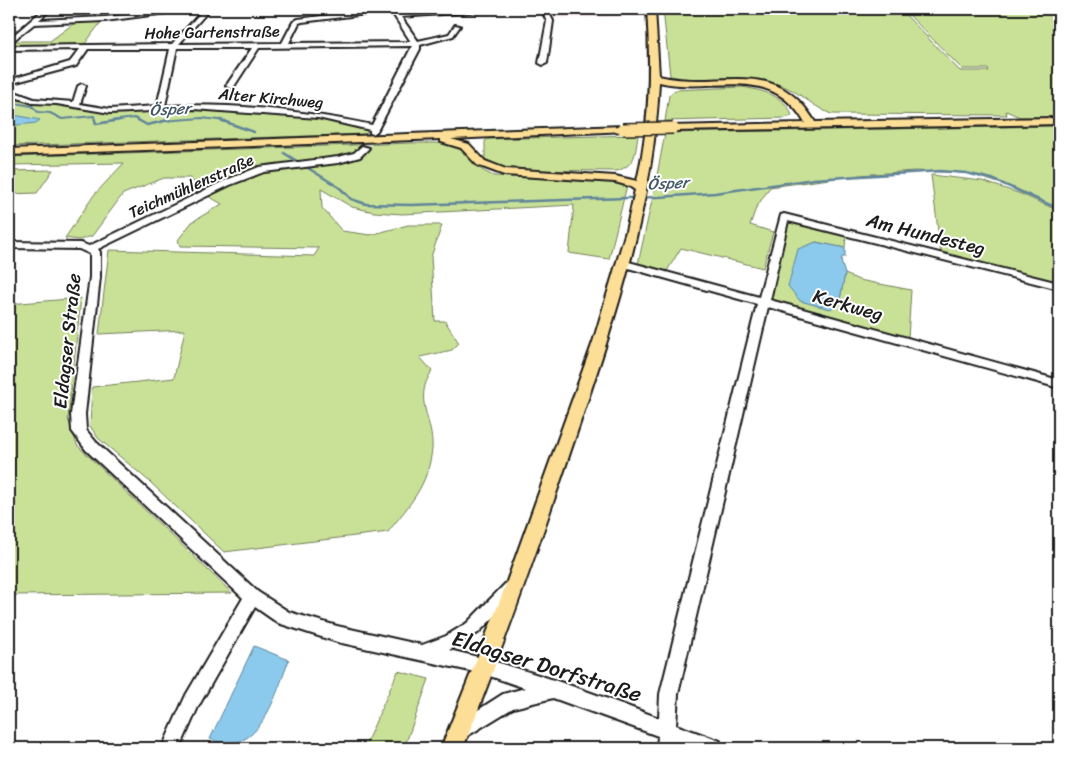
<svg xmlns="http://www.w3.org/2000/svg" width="1068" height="757" font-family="Sriracha,sans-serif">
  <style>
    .built { fill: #ffedeb }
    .green { fill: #c9e197; stroke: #727e5a }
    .water { fill: #8bcaec; stroke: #5f8499 }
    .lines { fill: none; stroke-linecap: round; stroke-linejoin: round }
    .stream-far1 { stroke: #5f8499; stroke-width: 2 }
    .stream { stroke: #5f8499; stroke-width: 2.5 }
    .minor-tunnel { stroke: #ddd; stroke-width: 9; stroke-dasharray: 9 5; stroke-linecap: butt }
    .minor-casing { stroke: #1c1c1c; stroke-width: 4 }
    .major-casing { stroke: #1c1c1c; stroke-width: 4 }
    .minor { fill: #fff; fill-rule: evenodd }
    .major { fill: #fdde96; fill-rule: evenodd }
    .major-bridge-casing { stroke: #1c1c1c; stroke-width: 14; stroke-linecap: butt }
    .major-bridge { stroke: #fdde96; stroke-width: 11 }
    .labels { text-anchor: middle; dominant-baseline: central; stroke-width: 4; stroke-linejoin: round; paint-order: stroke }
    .far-street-label { font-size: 16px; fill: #1c1c1c; stroke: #fff }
    .far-water-label { font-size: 16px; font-style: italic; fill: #435965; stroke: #fff }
    .street-label { font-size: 19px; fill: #1c1c1c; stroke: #fff }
    .near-street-label { font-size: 22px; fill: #1c1c1c; stroke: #fff }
  </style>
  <rect width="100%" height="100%" fill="#fff"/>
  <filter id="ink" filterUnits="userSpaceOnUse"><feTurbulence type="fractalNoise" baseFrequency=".02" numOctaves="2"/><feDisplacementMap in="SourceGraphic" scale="10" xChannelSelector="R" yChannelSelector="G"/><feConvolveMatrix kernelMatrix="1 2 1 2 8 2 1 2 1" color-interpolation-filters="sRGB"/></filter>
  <g filter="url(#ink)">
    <path class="built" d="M 545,9 L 645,9 L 646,16 L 552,18 Z"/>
    <g class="green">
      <path d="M 663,9 L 900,9 L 960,71 L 989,71 L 988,69 L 962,69 L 905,11 L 1059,9 L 1059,117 L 1020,117 L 1006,111 L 1007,115 L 831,114 C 811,106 796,88 774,83 C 739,73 703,83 670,76 Z"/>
      <path d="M 98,20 L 101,22 L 84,45 L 9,45 L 15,41 L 50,41 L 77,21 Z"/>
      <path d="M 742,87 C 760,90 786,95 792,116 L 785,118 L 665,121 L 669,95 L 675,90 Z"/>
      <path d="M 9,96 L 21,101 L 97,111 L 124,113 L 189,109 L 317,117 L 368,130 L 366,134 L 9,146 Z"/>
      <path d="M 1059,126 L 1059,209 L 1015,188 L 966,173 L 914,171 L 859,175 L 770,187 L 756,208 L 750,225 L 773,232 L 763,268 L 681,248 L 667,271 L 638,264 L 654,191 L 665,133 Z"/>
      <path d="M 638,135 C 635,153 637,164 617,171 L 510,170 L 485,159 L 485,141 L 488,139 Z"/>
      <path d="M 411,143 C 426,144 449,140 461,150 C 477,162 472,167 494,176 L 612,182 L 627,185 L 609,259 L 569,253 L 574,205 L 402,214 L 374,212 L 352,207 L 321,189 L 322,208 L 342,231 L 370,235 L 408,225 L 442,225 L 431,257 L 435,321 L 445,321 L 459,343 L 452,350 L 420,357 L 432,371 C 412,400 434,420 432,449 C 428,486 410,504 388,532 L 224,552 L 150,482 L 98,438 L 90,426 L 92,387 L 174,378 L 185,330 L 99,334 L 109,250 L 314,256 L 319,248 L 180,246 L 178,240 L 192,222 L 222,204 L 208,196 L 190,178 L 164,178 L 123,194 L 92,236 L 79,240 L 65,238 L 94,195 L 124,163 L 9,165 L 9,157 Z"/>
      <path d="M 53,170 L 37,193 L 9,194 L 9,171 Z"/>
      <path d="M 931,175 L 982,181 L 1021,194 L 1059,211 L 1059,283 L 941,254 Z"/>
      <path d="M 789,221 L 846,235 L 845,248 L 816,242 L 839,304 L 845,274 L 859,280 L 911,290 L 908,338 L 775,301 L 768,294 L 786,222 Z"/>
      <path d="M 81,298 L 68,419 L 77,445 L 232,593 L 9,595 L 9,304 Z"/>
      <path d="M 398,671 L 429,679 L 404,748 L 364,748 Z"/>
    </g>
    <g class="water">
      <path d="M 9,114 L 40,120 L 36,123 L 9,126 Z"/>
      <path d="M 816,242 L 845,248 L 845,257 L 842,257 L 841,261 L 845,274 L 839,305 L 830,309 L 800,301 L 788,286 L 798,249 Z"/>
      <path d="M 254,646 L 289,660 C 279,685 266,735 237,742 C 227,745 219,742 210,739 Z"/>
    </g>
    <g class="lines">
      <g class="stream-far1">
        <path d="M 9,102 L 32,106 L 38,112 L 50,113 L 62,119 L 94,116 L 95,121"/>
        <path d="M 112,121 L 134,118 L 140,121"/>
        <path d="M 162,121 L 202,118 L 226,121"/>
      </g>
      <g class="stream">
        <path d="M 95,120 L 96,124 L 120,120"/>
        <path d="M 138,120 L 147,125 L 169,120"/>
        <path d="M 220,120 L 254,132"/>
        <path d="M 284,153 L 340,188 L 351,199 L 366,204 L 411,205 L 659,197 L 715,193 L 814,179 L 940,171 L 966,173 L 992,179 L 1059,209"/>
      </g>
      <path class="minor-tunnel" d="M 365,148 L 373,131"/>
      <g class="minor-casing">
        <g id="minor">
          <path d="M 44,9 L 51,9 L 39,20 L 105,17 L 179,9 L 197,9 L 105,21 L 34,24 L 9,44 L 9,39 Z"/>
          <path d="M 204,9 L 210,9 L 179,44 L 282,43 L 293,22 L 298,19 L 376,9 L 396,9 L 399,13 L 485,9 L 482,11 L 401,17 L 418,41 L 449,34 L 455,25 L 460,26 L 453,36 L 420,45 L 420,49 L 377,131 L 373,134 L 370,133 L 370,130 L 318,118 L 194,109 L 110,113 L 57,104 L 33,103 L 9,95 L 9,90 L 34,99 L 73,102 L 78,86 L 82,84 L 86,86 L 80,104 L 110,109 L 157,106 L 170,49 L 88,49 L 76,66 L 9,84 L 9,80 L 70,62 L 80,49 L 9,50 L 9,46 L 172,44 ZM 391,11 L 411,42 L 289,43 L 299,23 L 302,22 ZM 412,46 L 372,125 C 305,111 234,103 165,106 L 177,48 L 252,48 L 226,86 L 230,88 L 233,88 L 259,48 Z"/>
          <path d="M 541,9 L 547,9 L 553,21 L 547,63 L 543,65 L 539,63 L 547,21 Z"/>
          <path d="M 362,146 L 369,148 L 360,157 L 338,163 L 264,172 L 230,185 L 98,249 L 100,252 L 100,277 L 85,414 L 86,430 L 96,442 L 258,592 L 289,612 L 337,626 L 422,645 L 446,636 L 467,623 L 505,584 L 511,582 L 517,584 L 519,589 L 517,594 L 478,633 L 449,650 C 520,666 590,692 659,718 L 660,694 L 757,304 L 621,266 L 620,264 L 625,261 L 759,297 L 781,215 L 784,214 L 1059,283 L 1059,289 L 788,221 L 770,300 L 1059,380 L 1059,388 L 768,307 L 678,694 L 676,725 L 720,741 L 722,748 L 690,748 L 676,743 L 675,748 L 657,748 L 658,736 L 553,698 L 513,708 L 459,741 L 453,738 L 450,732 L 453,726 L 503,694 L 525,688 L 484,674 L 337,642 L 278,623 L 255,607 L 198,707 L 180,748 L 162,748 L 186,695 L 243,598 L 86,450 L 72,431 L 71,414 L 90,277 L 90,254 L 79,249 L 9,248 L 9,242 L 81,243 L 89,246 L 224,181 L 259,167 L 338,157 L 354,153 Z"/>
        </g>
      </g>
      <g class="major-casing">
        <path id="major" d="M 647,9 L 655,9 L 659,76 C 721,91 774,54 815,122 L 1059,118 L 1059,124 L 673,131 L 668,128 L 669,126 L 805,123 C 770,62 714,95 659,82 C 654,205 614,322 575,438 C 540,542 504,646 463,748 L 441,748 L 501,598 L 593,342 L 626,231 L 635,190 L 629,186 L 615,182 L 504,175 L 477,165 L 461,148 L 441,142 L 441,139 L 9,155 L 9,149 L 623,126 L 627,127 L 627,131 L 451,139 L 469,144 L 485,161 L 506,169 L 615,176 L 637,181 C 650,124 651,67 647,9 Z"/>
      </g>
      <use href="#minor" class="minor"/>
      <use href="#major" class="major"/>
      <g class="major-bridge-casing">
        <path id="major-bridge" d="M 623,129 L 673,128"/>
      </g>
      <use href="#major-bridge" class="major-bridge"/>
    </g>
  </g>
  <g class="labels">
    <g class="far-street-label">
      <text transform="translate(212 32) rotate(-1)">Hohe Gartenstraße</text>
      <text transform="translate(271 98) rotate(5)">Alter Kirchweg</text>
      <text transform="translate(191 186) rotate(-24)">Teichmühlenstraße</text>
    </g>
    <g class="far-water-label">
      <text transform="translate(170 109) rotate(-3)">Ösper</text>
      <text transform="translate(668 183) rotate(-3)">Ösper</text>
    </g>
    <g class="street-label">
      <text transform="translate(926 234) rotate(14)">Am Hundesteg</text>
      <text transform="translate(848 305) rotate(16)">Kerkweg</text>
      <text transform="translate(67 341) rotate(-84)">Eldagser Straße</text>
    </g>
    <g class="near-street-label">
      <text transform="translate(547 666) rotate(17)">Eldagser Dorfstraße</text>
    </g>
  </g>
  <rect width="1068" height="757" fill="none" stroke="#fff" stroke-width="30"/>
  <rect x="15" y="15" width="1038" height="727" fill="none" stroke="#1c1c1c" stroke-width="2" filter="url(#ink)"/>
</svg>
